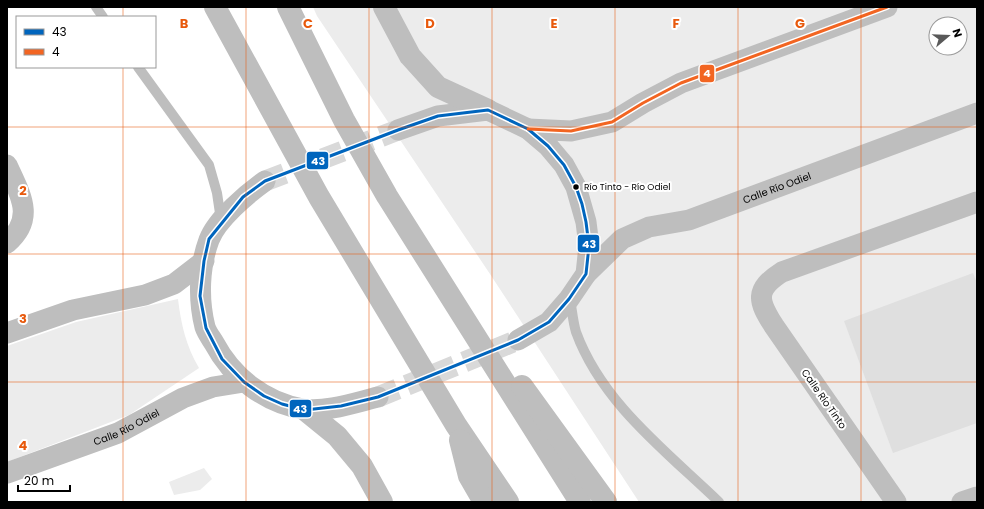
<svg xmlns="http://www.w3.org/2000/svg" width="984" height="509" font-family="Poppins,sans-serif">
  <style>
    .green { fill: #ececec; fill-rule: evenodd }
    .building { fill: #dfdfdf }
    .lines { fill: none; stroke-linecap: round; stroke-linejoin: round }
    .minor-tunnel { stroke: #d9d9d9; stroke-width: 21; stroke-dasharray: 21 10; stroke-linecap: butt }
    .service { stroke: #bebebe; stroke-width: 10 }
    .minor { stroke: #bebebe; stroke-width: 21 }
    .motorway { stroke: #bebebe; stroke-width: 22 }
    .bus-1-casing { stroke: #fff; stroke-width: 6 }
    .bus-2-casing { stroke: #fff; stroke-width: 6 }
    .bus-1 { stroke: #0065bd; stroke-width: 3 }
    .bus-2 { stroke: #f26522; stroke-width: 3 }
    .grid { fill: none; stroke: #e8590c; stroke-width: 1; stroke-opacity: 0.55 }
    .bus-dot { fill: #000; stroke: #fff; stroke-width: 1.5 }
    .labels { text-anchor: middle; dominant-baseline: central; stroke-width: 4; stroke-linejoin: round; paint-order: stroke }
    .bus-label { font-size: 9px; fill: #000; stroke: #fff; text-anchor: start }
    .street-label { font-size: 10px; fill: #000; stroke: #fff }
    .grid-label { font-size: 13px; text-anchor: middle; font-weight: bold; fill: #e8590c; stroke: #fff; stroke-width: 4; stroke-linejoin: round; paint-order: stroke }
    .line-badge { stroke: #fff; stroke-width: 1.5 }
    .badge-label { font-size: 11px; text-anchor: middle; font-weight: bold; fill: #fff }
  </style>
  <rect width="100%" height="100%" fill="#fff"/>
  <g class="green">
    <path d="M 313,7 L 977,7 L 977,502 L 639,502 L 490,274 L 317,16 ZM 936,24 L 960,24 L 960,48 L 936,48 Z"/>
    <path d="M 178,299 C 181,324 186,346 199,368 L 129,415 L 7,462 L 7,346 L 76,322 Z"/>
    <path d="M 204,468 L 212,479 L 200,490 L 174,495 L 169,482 Z"/>
  </g>
  <path class="building" d="M 973,273 L 977,283 L 977,423 L 893,453 L 844,321 Z"/>
  <g class="lines">
    <g class="minor-tunnel">
      <path d="M 265,181 L 398,130"/>
      <path d="M 378,397 L 518,340"/>
    </g>
    <g class="service">
      <path d="M 96,7 L 103,17"/>
      <path d="M 138,67 L 209,165 L 217,193 L 221,220"/>
      <path d="M 570,299 C 572,310 573,322 576,332 C 602,403 666,451 719,502"/>
    </g>
    <g class="minor">
      <path d="M 528,129 L 571,131 L 612,122 L 643,103 L 681,83 L 887,7"/>
      <path d="M 398,130 L 438,116 L 488,110 L 528,129 L 548,146 L 564,165 L 576,187 L 586,222 L 589,246 L 586,274 L 569,299 L 549,322 L 518,340"/>
      <path d="M 7,165 C 20,194 36,218 7,243"/>
      <path d="M 265,181 C 247,194 217,219 209,240 C 199,267 198,299 205,327 C 207,333 211,338 214,343 C 232,377 265,403 303,409 C 325,413 357,402 378,397"/>
      <path id="s1" d="M 586,274 L 622,239 L 649,227 L 689,220 L 977,113"/>
      <path d="M 7,333 L 73,310 L 145,295 L 174,284 L 204,261"/>
      <path id="s2" d="M 7,473 L 118,433 L 183,398 L 213,387 L 244,382"/>
      <path d="M 896,502 L 774,326 C 758,301 754,290 782,272 L 977,202"/>
      <path d="M 962,502 L 977,497"/>
    </g>
    <g class="motorway">
      <path d="M 215,7 L 319,197 L 456,425 L 508,502"/>
      <path d="M 288,7 L 344,120 L 387,196 L 580,502"/>
      <path d="M 384,7 L 410,56 L 438,87 L 488,110"/>
      <path d="M 522,386 L 606,502"/>
      <path d="M 305,410 L 337,436 L 362,466 L 382,502"/>
      <path d="M 460,440 L 469,476 L 484,502"/>
    </g>
    <g class="bus-1-casing">
      <path id="bus-1" d="M 488,110 L 528,129 L 548,146 L 564,165 L 576,187 L 582,204 L 586,222 L 589,246 L 586,274 L 569,299 L 549,322 L 518,340 L 378,397 L 341,406 L 305,410 L 282,404 L 264,396 L 244,382 L 222,359 L 206,328 L 200,296 L 204,261 L 209,239 L 243,197 L 265,181 L 398,130 L 438,116 Z"/>
    </g>
    <g class="bus-2-casing">
      <path id="bus-2" d="M 528,129 L 571,131 L 612,122 L 643,103 L 681,83 L 887,7"/>
    </g>
    <use href="#bus-1" class="bus-1"/>
    <use href="#bus-2" class="bus-2"/>
  </g>
  <path class="grid" d="M 123,7 L 123,17M 246,7 L 246,502M 369,7 L 369,502M 492,7 L 492,502M 615,7 L 615,502M 738,7 L 738,502M 861,7 L 861,502M 123,67 L 123,502M 7,127 L 977,127M 7,254 L 977,254M 7,382 L 977,382"/>
  <circle class="bus-dot" cx="576" cy="187" r="3.5"/>
  <g class="labels">
    <g class="bus-label">
      <text x="584" y="187">Río Tinto - Río Odiel</text>
    </g>
    <g class="street-label">
      <text stroke="none"><textPath href="#s1" startOffset="214">Calle Río Odiel</textPath></text>
      <text transform="translate(824 399) rotate(55)">Calle Río Tinto</text>
      <text stroke="none"><textPath href="#s2" startOffset="128">Calle Río Odiel</textPath></text>
    </g>
  </g>
  <g class="grid-label">
    <text x="184" y="28">B</text>
    <text x="308" y="28">C</text>
    <text x="430" y="28">D</text>
    <text x="554" y="28">E</text>
    <text x="676" y="28">F</text>
    <text x="800" y="28">G</text>
    <text x="23" y="195">2</text>
    <text x="23" y="323">3</text>
    <text x="23" y="450">4</text>
  </g>
  <g class="line-badge">
    <rect x="699" y="64" width="16" height="19" rx="4" fill="#f26522"/>
    <rect x="306" y="151" width="23" height="19" rx="4" fill="#0065bd"/>
    <rect x="577" y="234" width="23" height="19" rx="4" fill="#0065bd"/>
    <rect x="289" y="399" width="23" height="19" rx="4" fill="#0065bd"/>
  </g>
  <g class="badge-label">
    <text x="707" y="77">4</text>
    <text x="318" y="165">43</text>
    <text x="589" y="248">43</text>
    <text x="300" y="413">43</text>
  </g>
  <rect width="984" height="509" fill="none" stroke="#000000" stroke-width="16"/>
  <rect x="16" y="16" width="140" height="52" fill="#ffffff" stroke="#999999"/>
  <rect x="24" y="29" width="20" height="6" fill="#0065bd" stroke="#999999"/>
  <text x="52" y="36" font-size="12" fill="#000000">43</text>
  <rect x="24" y="49" width="20" height="6" fill="#f26522" stroke="#999999"/>
  <text x="52" y="56" font-size="12" fill="#000000">4</text>
  <g transform="translate(948 36) rotate(71)"><circle r="19" fill="#ffffff" stroke="#999999"/>
  <path d="M0-3L7 15L0 10L-7 15Z" fill="#595959"/>
  <text y="-6" font-size="11" font-weight="bold" text-anchor="middle" fill="#000000">N</text>
  </g>
  <path d="M18 485v6h52v-6" fill="none" stroke="#000000" stroke-width="2"/>
  <text x="24" y="485" font-size="12" fill="#000000" stroke="#ffffff" stroke-width="3" paint-order="stroke">20 m</text>
</svg>
